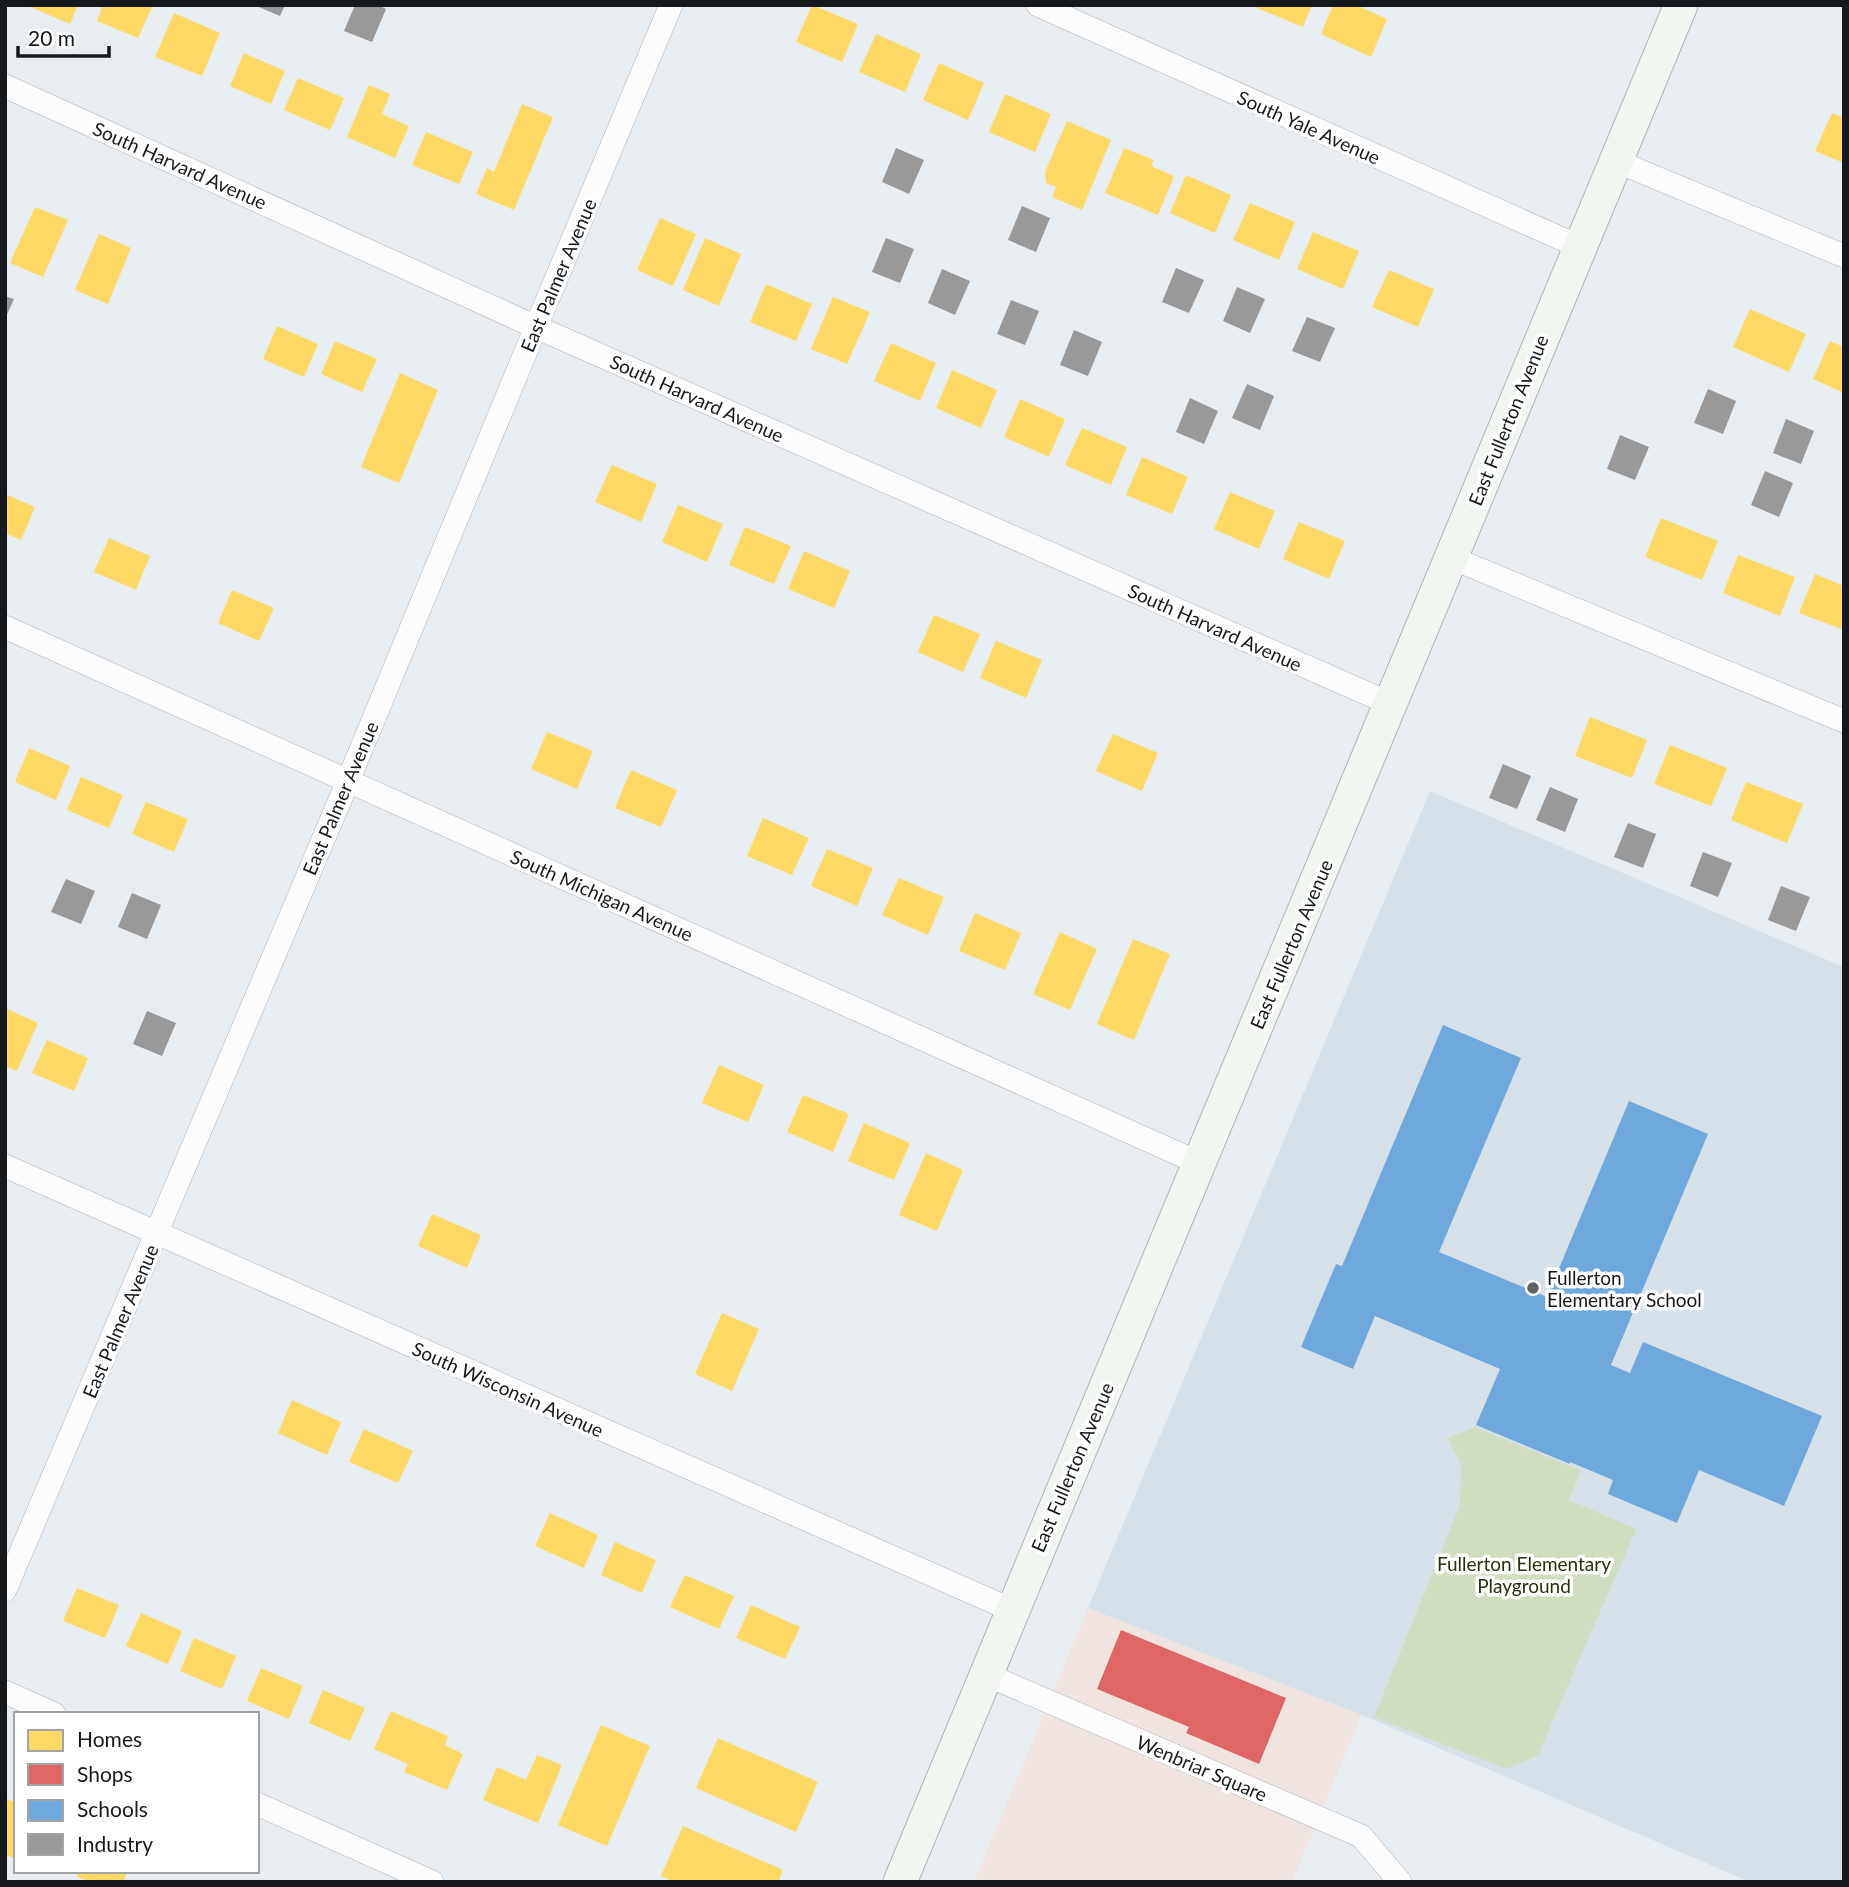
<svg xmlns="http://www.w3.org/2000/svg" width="1849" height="1887" font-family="Lato,sans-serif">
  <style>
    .commercial { fill: #efe4e0 }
    .built { fill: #d6e0e9 }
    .green { fill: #d0ddbe }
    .homes { fill: #ffd966 }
    .shops { fill: #e06666 }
    .schools { fill: #6fa8dc }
    .industry { fill: #999 }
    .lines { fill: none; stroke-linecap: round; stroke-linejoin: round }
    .street-casing { stroke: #b0b4b8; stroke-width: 24 }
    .secondary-casing { stroke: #b0b4b8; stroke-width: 35 }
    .street { stroke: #fcfcfd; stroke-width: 23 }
    .secondary { stroke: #f2f6f1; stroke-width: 33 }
    .poi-dot { fill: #606367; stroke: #fff; stroke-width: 2.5 }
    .labels { text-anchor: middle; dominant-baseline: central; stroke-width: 7; stroke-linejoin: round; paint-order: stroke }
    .street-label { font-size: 19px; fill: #16191c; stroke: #fff }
    .poi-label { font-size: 19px; fill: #16191c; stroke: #fff; text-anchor: start }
    .park-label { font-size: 19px; fill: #27320a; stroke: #fff }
  </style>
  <rect width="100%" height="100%" fill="#e8edf2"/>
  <path class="commercial" d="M 1088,1608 L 1362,1715 L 1292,1882 L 974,1882 Z"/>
  <path class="built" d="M 1430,791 L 1844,967 L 1844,1882 L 1750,1882 L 1362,1715 L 1088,1608 Z"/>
  <path class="green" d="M 1475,1427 L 1581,1471 L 1569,1500 L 1636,1529 L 1538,1755 L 1507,1769 L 1374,1717 L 1460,1505 L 1461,1465 L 1448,1438 Z"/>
  <g class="homes">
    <path d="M 26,5 L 78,5 L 70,24 Z"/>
    <path d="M 103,5 L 153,5 L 138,38 L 97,21 Z"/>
    <path d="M 812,5 L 858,24 L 842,62 L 796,42 Z"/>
    <path d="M 1258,5 L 1312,5 L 1303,27 L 1257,8 Z"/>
    <path d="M 1333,5 L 1356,5 L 1387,19 L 1371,57 L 1321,34 Z"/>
    <path d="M 174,13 L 220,33 L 202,76 L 155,57 Z"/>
    <path d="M 876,34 L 921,54 L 905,92 L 859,72 Z"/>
    <path d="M 244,53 L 285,71 L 271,104 L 230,86 Z"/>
    <path d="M 939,63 L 984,83 L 968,120 L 923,100 Z"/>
    <path d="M 298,78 L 344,98 L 330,130 L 284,110 Z"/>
    <path d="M 369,85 L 390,94 L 382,114 L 409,126 L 395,158 L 347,137 Z"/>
    <path d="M 1005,94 L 1051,114 L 1035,152 L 989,132 Z"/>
    <path d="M 522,104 L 553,117 L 514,210 L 476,194 L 487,168 L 494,172 Z"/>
    <path d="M 1832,113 L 1844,118 L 1844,163 L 1815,151 Z"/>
    <path d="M 1067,121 L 1111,140 L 1082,210 L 1052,197 L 1056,187 L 1046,183 L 1045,172 Z"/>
    <path d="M 426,132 L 473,152 L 459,184 L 412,165 Z"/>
    <path d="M 1124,148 L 1154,160 L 1151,166 L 1174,176 L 1158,215 L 1105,193 Z"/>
    <path d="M 1186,175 L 1231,195 L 1215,233 L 1170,213 Z"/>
    <path d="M 1250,203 L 1295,222 L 1279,260 L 1233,240 Z"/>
    <path d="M 35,207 L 68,220 L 43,277 L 10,263 Z"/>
    <path d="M 660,218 L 696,234 L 673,286 L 637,270 Z"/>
    <path d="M 1313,232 L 1359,251 L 1343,289 L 1297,269 Z"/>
    <path d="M 99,234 L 131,248 L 108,304 L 75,290 Z"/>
    <path d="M 705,238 L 741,254 L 719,306 L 683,290 Z"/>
    <path d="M 1389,270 L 1434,289 L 1418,327 L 1372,307 Z"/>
    <path d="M 766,284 L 812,304 L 796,341 L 750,322 Z"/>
    <path d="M 833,297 L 870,312 L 847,364 L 811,349 Z"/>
    <path d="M 1750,309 L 1806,334 L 1789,372 L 1733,347 Z"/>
    <path d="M 277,326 L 318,344 L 304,377 L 263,359 Z"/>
    <path d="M 335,341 L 377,359 L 362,392 L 321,374 Z"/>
    <path d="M 1830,341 L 1844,347 L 1844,393 L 1813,379 Z"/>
    <path d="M 891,343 L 936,363 L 920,401 L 874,381 Z"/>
    <path d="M 952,370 L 997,390 L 981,428 L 936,408 Z"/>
    <path d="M 400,373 L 438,390 L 399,483 L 361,467 Z"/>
    <path d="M 1020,399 L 1065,419 L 1049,457 L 1004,437 Z"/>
    <path d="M 1082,428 L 1127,447 L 1111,485 L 1065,465 Z"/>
    <path d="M 1142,457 L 1188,477 L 1172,514 L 1126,495 Z"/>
    <path d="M 612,465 L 657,484 L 641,522 L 595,502 Z"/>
    <path d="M 1230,492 L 1275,511 L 1259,549 L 1214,529 Z"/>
    <path d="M 5,494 L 35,507 L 21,540 L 5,533 Z"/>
    <path d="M 678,505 L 723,524 L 707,562 L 662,542 Z"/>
    <path d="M 1661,518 L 1718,541 L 1702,580 L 1645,557 Z"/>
    <path d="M 1299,522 L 1345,541 L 1329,579 L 1283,559 Z"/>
    <path d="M 745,527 L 791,546 L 774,584 L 729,565 Z"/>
    <path d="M 109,538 L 150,556 L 136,590 L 94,572 Z"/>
    <path d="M 804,551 L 850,571 L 834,608 L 788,589 Z"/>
    <path d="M 1738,555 L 1795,577 L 1780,616 L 1723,593 Z"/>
    <path d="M 1815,574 L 1844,586 L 1844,630 L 1799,613 Z"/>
    <path d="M 232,590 L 274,608 L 259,641 L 218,623 Z"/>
    <path d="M 934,615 L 980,634 L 963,672 L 918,652 Z"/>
    <path d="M 996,641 L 1042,660 L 1026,698 L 980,678 Z"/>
    <path d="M 1590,717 L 1647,740 L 1632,778 L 1575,756 Z"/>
    <path d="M 547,732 L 593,751 L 577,789 L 531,769 Z"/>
    <path d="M 1113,734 L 1158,753 L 1142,791 L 1096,771 Z"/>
    <path d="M 1670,745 L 1727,768 L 1711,806 L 1654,784 Z"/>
    <path d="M 29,748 L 70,766 L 56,800 L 15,782 Z"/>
    <path d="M 631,770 L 677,790 L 661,827 L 615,808 Z"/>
    <path d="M 81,777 L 123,795 L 109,828 L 67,810 Z"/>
    <path d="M 1746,782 L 1803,804 L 1787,843 L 1731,820 Z"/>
    <path d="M 146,802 L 188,819 L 174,852 L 132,834 Z"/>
    <path d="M 763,818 L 809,838 L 792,875 L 747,856 Z"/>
    <path d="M 827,849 L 873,868 L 857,906 L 811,886 Z"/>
    <path d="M 899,878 L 944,897 L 928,935 L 882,915 Z"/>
    <path d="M 975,913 L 1021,933 L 1005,970 L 959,951 Z"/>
    <path d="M 1060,932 L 1097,949 L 1070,1010 L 1033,994 Z"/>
    <path d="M 1133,939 L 1170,954 L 1134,1040 L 1097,1024 Z"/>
    <path d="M 5,1008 L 38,1023 L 17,1071 L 5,1066 Z"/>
    <path d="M 47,1040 L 88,1058 L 74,1091 L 32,1073 Z"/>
    <path d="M 719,1065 L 764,1085 L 748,1122 L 702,1103 Z"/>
    <path d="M 803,1095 L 849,1114 L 833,1152 L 787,1132 Z"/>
    <path d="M 864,1123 L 910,1143 L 894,1180 L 848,1161 Z"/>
    <path d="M 926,1153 L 963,1170 L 937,1231 L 899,1215 Z"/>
    <path d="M 432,1214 L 481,1235 L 467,1268 L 418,1246 Z"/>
    <path d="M 722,1313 L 759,1329 L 732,1391 L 695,1374 Z"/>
    <path d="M 292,1400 L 341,1422 L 327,1455 L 278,1433 Z"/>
    <path d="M 364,1429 L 413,1451 L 398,1483 L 349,1462 Z"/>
    <path d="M 550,1513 L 598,1535 L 584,1568 L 535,1546 Z"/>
    <path d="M 615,1542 L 656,1560 L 642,1593 L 601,1575 Z"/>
    <path d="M 685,1575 L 734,1596 L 719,1629 L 670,1607 Z"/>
    <path d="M 77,1588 L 119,1605 L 105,1638 L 63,1621 Z"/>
    <path d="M 751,1605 L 800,1627 L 785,1659 L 736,1638 Z"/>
    <path d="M 141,1613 L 182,1631 L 168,1664 L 126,1646 Z"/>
    <path d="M 194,1638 L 236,1656 L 222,1689 L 180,1671 Z"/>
    <path d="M 261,1668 L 303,1686 L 289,1719 L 247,1701 Z"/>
    <path d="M 323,1690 L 365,1708 L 350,1741 L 309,1723 Z"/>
    <path d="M 391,1711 L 448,1736 L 445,1745 L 463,1754 L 447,1790 L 404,1772 L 408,1764 L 374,1749 Z"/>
    <path d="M 601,1725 L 650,1746 L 607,1846 L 558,1825 Z"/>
    <path d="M 718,1738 L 818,1782 L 796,1832 L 696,1788 Z"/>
    <path d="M 537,1755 L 562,1765 L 538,1823 L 483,1800 L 497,1767 L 526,1780 Z"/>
    <path d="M 5,1798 L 16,1803 L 16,1852 L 13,1858 L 5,1854 Z"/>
    <path d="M 683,1826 L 783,1870 L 778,1882 L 675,1882 L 661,1876 Z"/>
    <path d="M 79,1871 L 128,1871 L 123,1882 L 89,1882 L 76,1876 Z"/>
  </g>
  <path class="shops" d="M 1121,1630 L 1286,1698 L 1259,1764 L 1186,1733 L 1189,1727 L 1097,1689 Z"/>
  <path class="schools" d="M 1443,1025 L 1521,1058 L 1439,1252 L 1547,1297 L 1629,1101 L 1708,1134 L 1611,1365 L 1630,1373 L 1643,1342 L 1822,1416 L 1784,1506 L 1699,1470 L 1677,1523 L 1608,1494 L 1613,1480 L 1570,1462 L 1570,1464 L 1476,1425 L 1500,1369 L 1375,1316 L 1353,1369 L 1301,1347 L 1336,1264 L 1342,1266 Z"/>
  <g class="industry">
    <path d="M 254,5 L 285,5 L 280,16 Z"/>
    <path d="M 355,5 L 378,5 L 386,9 L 372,42 L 344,31 Z"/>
    <path d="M 896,148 L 924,160 L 909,194 L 882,182 Z"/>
    <path d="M 1022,206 L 1050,218 L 1036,252 L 1008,240 Z"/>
    <path d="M 886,238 L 914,249 L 900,283 L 872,272 Z"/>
    <path d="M 1176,268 L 1204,280 L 1189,313 L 1162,302 Z"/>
    <path d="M 942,269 L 970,281 L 955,315 L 928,303 Z"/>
    <path d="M 1237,287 L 1265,299 L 1250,333 L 1223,321 Z"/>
    <path d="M 5,296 L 14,299 L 5,319 Z"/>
    <path d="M 1011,300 L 1039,311 L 1025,345 L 997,334 Z"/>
    <path d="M 1307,317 L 1335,328 L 1320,362 L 1292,351 Z"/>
    <path d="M 1074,330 L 1102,342 L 1088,376 L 1060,365 Z"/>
    <path d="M 1247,384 L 1274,396 L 1260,430 L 1232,418 Z"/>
    <path d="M 1708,389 L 1736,401 L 1723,434 L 1694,423 Z"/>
    <path d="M 1190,398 L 1218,411 L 1204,444 L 1176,432 Z"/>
    <path d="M 1786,419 L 1814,431 L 1801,464 L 1773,453 Z"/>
    <path d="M 1620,435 L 1649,447 L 1635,480 L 1607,469 Z"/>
    <path d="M 1765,471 L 1793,483 L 1779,517 L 1751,505 Z"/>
    <path d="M 1503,764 L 1531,776 L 1517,809 L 1489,798 Z"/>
    <path d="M 1550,787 L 1578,799 L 1565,832 L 1536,820 Z"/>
    <path d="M 1628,823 L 1656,834 L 1643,868 L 1614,857 Z"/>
    <path d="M 1703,852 L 1732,863 L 1718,897 L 1690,886 Z"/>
    <path d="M 66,879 L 95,891 L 81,924 L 51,912 Z"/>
    <path d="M 1781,886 L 1810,897 L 1796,931 L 1768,920 Z"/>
    <path d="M 132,893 L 161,905 L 147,939 L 118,927 Z"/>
    <path d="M 147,1011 L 176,1023 L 162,1056 L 133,1044 Z"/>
  </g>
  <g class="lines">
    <g class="street-casing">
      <g id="street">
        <path d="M 1038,5 L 1580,247"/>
        <path d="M 5,86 L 536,327 L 1391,704"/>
        <path d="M 1616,161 L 1844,256"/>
        <path d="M 1452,558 L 1844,721"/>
        <path d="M 5,627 L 1199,1163"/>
        <path d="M 5,1166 L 1012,1610"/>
        <path d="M 5,1590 L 348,781 L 536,327 L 671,5"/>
        <path d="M 987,1675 L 1361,1836 L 1400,1882"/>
        <path d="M 5,1692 L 54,1714"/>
        <path d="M 257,1804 L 432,1882"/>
      </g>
    </g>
    <g class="secondary-casing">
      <path id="secondary" d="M 900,1882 L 1681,5"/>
    </g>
    <use href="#street" class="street"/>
    <use href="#secondary" class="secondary"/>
  </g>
  <circle class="poi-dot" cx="1533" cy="1288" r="7"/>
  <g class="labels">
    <g class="street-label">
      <text transform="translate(1309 127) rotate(24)">South Yale Avenue</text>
      <text transform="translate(180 165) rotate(24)">South Harvard Avenue</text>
      <text transform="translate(558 275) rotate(-67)">East Palmer Avenue</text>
      <text transform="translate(697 398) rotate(24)">South Harvard Avenue</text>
      <text transform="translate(1508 420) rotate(-68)">East Fullerton Avenue</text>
      <text transform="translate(1215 627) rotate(24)">South Harvard Avenue</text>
      <text transform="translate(340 798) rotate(-67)">East Palmer Avenue</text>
      <text transform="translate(602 895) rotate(24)">South Michigan Avenue</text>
      <text transform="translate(1291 944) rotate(-67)">East Fullerton Avenue</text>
      <text transform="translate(120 1321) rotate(-67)">East Palmer Avenue</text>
      <text transform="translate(508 1389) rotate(24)">South Wisconsin Avenue</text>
      <text transform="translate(1072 1467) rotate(-67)">East Fullerton Avenue</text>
      <text transform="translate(1202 1768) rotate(23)">Wenbriar Square</text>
    </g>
    <g class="poi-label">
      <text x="1547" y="1277">Fullerton<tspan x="1547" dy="22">Elementary School</tspan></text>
    </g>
    <g class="park-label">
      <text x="1524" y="1563">Fullerton Elementary<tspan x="1524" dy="22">Playground</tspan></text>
    </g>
  </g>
  <rect width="1849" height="1887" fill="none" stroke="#16191c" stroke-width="14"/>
  <rect x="14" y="1712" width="245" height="161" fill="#ffffff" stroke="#a2a3a4" stroke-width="2"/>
  <rect x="28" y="1730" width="35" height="21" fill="#ffd966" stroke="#a2a3a4" stroke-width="2"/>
  <text x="77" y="1747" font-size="21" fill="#16191c">Homes</text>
  <rect x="28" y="1764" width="35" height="21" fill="#e06666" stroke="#a2a3a4" stroke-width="2"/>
  <text x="77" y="1782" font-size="21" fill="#16191c">Shops</text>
  <rect x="28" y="1800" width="35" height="21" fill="#6fa8dc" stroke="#a2a3a4" stroke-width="2"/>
  <text x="77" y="1817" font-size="21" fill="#16191c">Schools</text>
  <rect x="28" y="1834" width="35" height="21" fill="#999999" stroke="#a2a3a4" stroke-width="2"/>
  <text x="77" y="1852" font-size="21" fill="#16191c">Industry</text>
  <path d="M18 46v10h91v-10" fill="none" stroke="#16191c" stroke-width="3.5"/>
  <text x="28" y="46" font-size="21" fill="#16191c" stroke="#ffffff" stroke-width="5" paint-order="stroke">20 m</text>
</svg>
